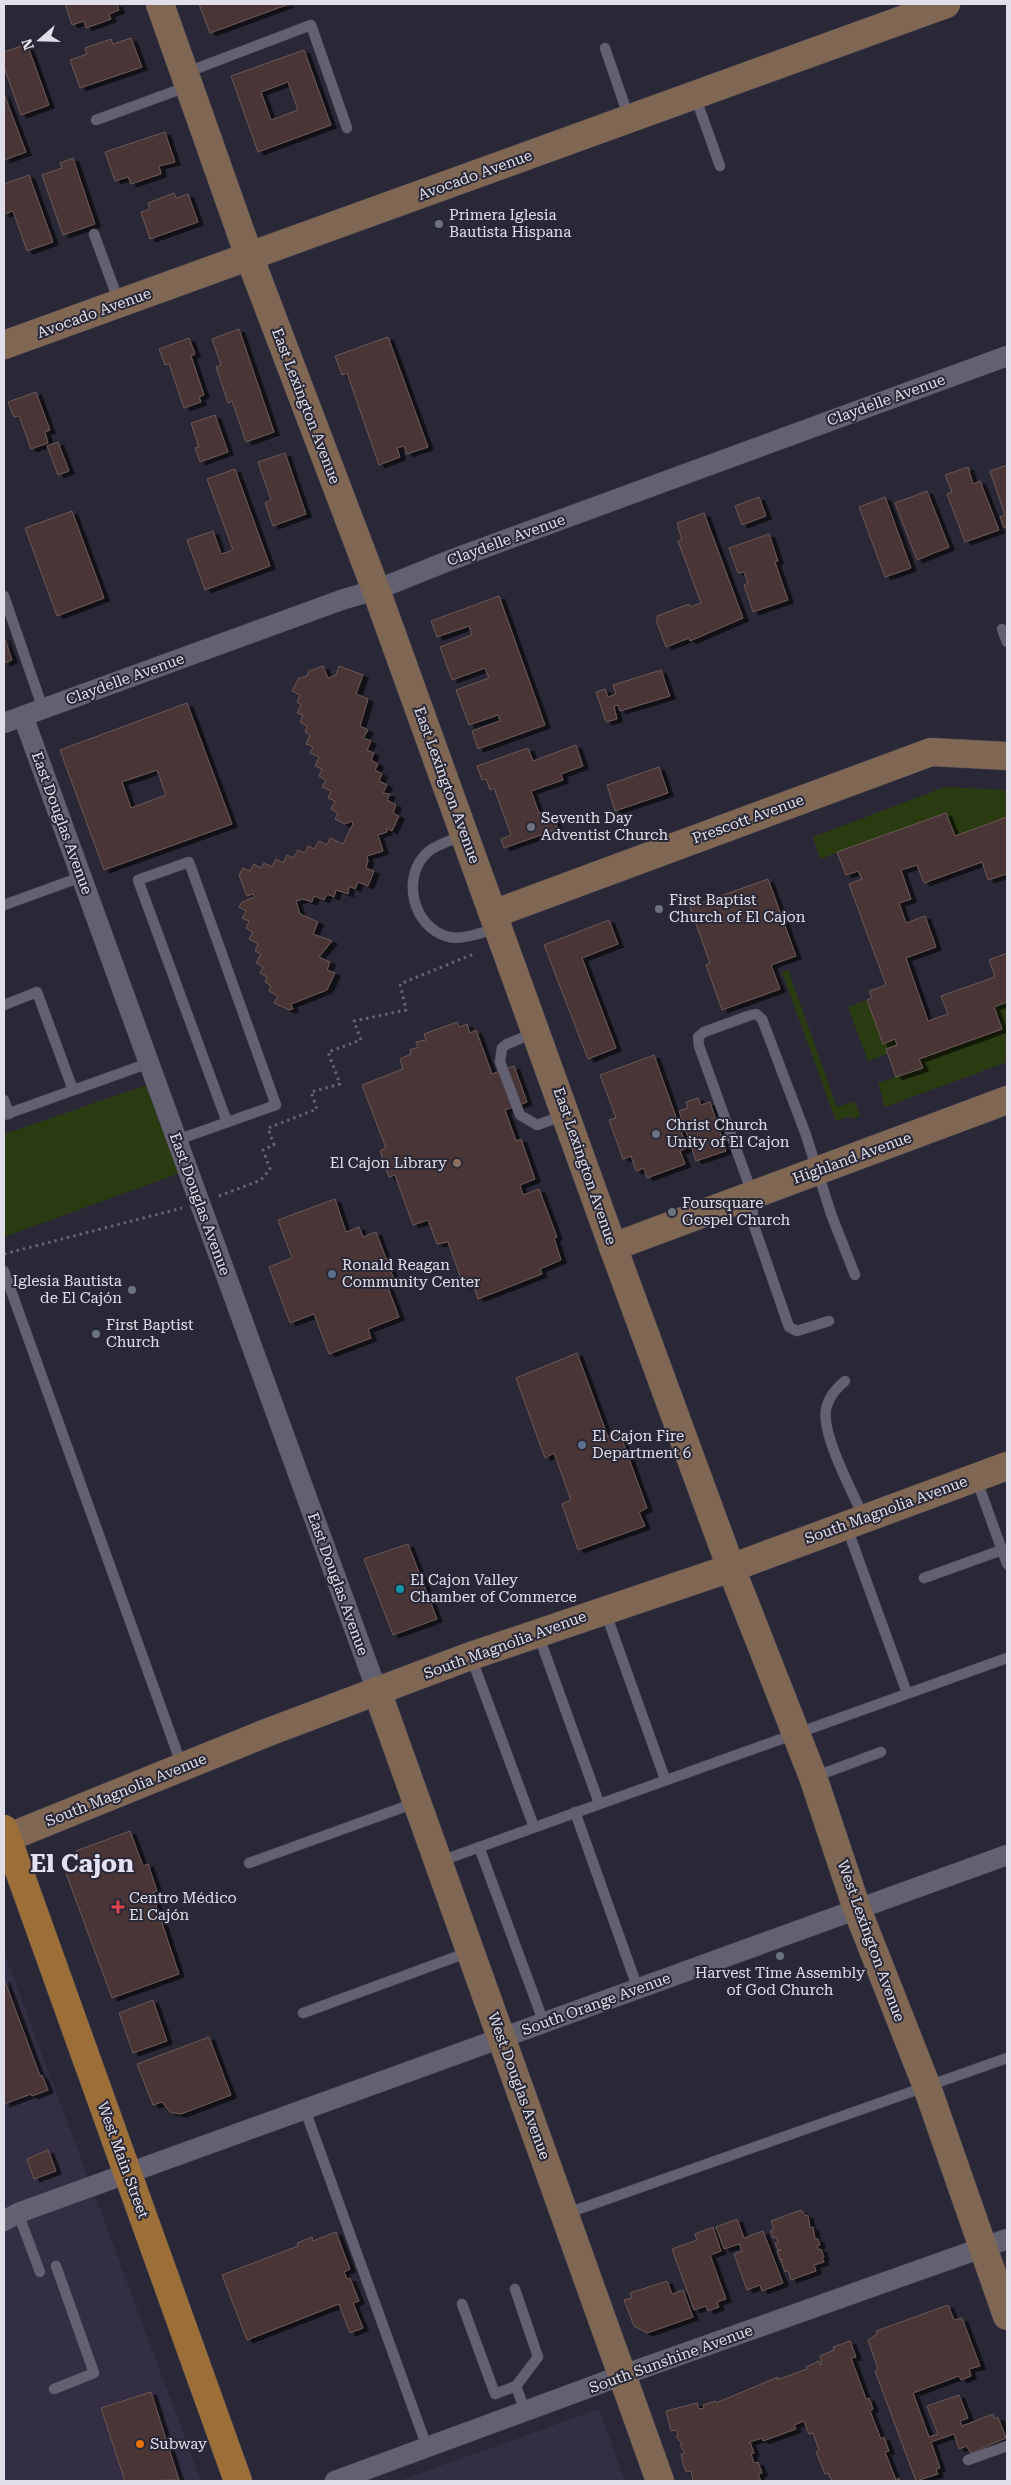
<svg xmlns="http://www.w3.org/2000/svg" width="1011" height="2485" font-family="'Roboto Serif',serif">
  <style>
    .built { fill: #332e44 }
    .green { fill: #2a3b12 }
    .building { fill: #493634; stroke: #6c5755; fill-rule: evenodd; filter: url(#shadow) }
    .lines { fill: none; stroke-linecap: round; stroke-linejoin: round }
    .lane-casing { stroke: #484653; stroke-width: 11 }
    .street-casing { stroke: #484653; stroke-width: 21 }
    .secondary-casing { stroke: #484653; stroke-width: 29 }
    .primary-casing { stroke: #484653; stroke-width: 29 }
    .path { stroke: #666572; stroke-width: 3; stroke-dasharray: 2.5 4; stroke-linecap: butt }
    .lane { stroke: #636071; stroke-width: 10 }
    .street { stroke: #636071; stroke-width: 20 }
    .secondary { stroke: #806754; stroke-width: 28 }
    .primary { stroke: #9c6e38; stroke-width: 28 }
    .worship-dot { fill: #6b7280; stroke: #2a2837; stroke-width: 2 }
    .education-dot { fill: #8d6e63; stroke: #2a2837; stroke-width: 2 }
    .service-dot { fill: #5c6f8a; stroke: #2a2837; stroke-width: 2 }
    .culture-dot { fill: #0f9aa8; stroke: #2a2837; stroke-width: 2 }
    .health-dot { fill: #e0444e; stroke: #2a2837; stroke-width: 2 }
    .food-dot { fill: #e8710a; stroke: #2a2837; stroke-width: 2 }
    .labels { text-anchor: middle; dominant-baseline: central; stroke-width: 4; stroke-linejoin: round; paint-order: stroke }
    .street-label { font-size: 15px; fill: #e0dfe9; stroke: #2a2837 }
    .poi-label { font-size: 15px; fill: #e0dfe9; stroke: #2a2837; text-anchor: start }
    .town-label { font-size: 25px; font-weight: bold; fill: #e4e1f5; stroke: #2a2837 }
  </style>
  <defs>
    <filter id="shadow"><feDropShadow dx="5.5" dy="3" stdDeviation="0" flood-color="#0009"/></filter>
  </defs>
  <rect width="100%" height="100%" fill="#2a2837"/>
  <g class="built">
    <path d="M 4,1952 L 201,2481 L 4,2481 Z"/>
    <path d="M 599,2409 L 625,2481 L 399,2481 Z"/>
  </g>
  <g class="green">
    <path d="M 945,787 L 1007,790 L 1007,817 L 955,836 L 946,813 L 820,859 L 813,837 Z"/>
    <path d="M 788,970 L 837,1107 L 852,1102 L 856,1104 L 860,1116 L 852,1119 L 850,1116 L 836,1121 L 782,972 Z"/>
    <path d="M 867,1000 L 883,1044 L 895,1039 L 897,1045 L 886,1049 L 887,1054 L 868,1061 L 848,1007 Z"/>
    <path d="M 1007,1002 L 1007,1062 L 885,1107 L 878,1083 L 922,1068 L 919,1059 L 1002,1029 L 994,1007 Z"/>
    <path d="M 156,1082 L 188,1170 L 4,1237 L 4,1134 Z"/>
  </g>
  <g class="building">
    <path d="M 65,4 L 117,4 L 119,10 L 109,14 L 111,19 L 86,28 L 84,21 L 72,25 Z"/>
    <path d="M 199,4 L 289,4 L 210,33 Z"/>
    <path d="M 131,38 L 142,67 L 80,88 L 70,60 L 87,54 L 85,48 L 111,39 L 113,44 Z"/>
    <path d="M 27,44 L 49,105 L 21,115 L 4,67 L 4,52 Z"/>
    <path d="M 304,50 L 331,125 L 258,152 L 231,76 ZM 288,82 L 298,110 L 271,120 L 261,92 Z"/>
    <path d="M 4,94 L 26,152 L 4,160 Z"/>
    <path d="M 165,132 L 175,162 L 159,166 L 161,174 L 131,184 L 128,177 L 115,181 L 105,152 Z"/>
    <path d="M 73,158 L 95,224 L 63,235 L 42,175 L 62,168 L 60,163 Z"/>
    <path d="M 29,175 L 53,242 L 27,251 L 13,211 L 4,214 L 4,184 Z"/>
    <path d="M 174,193 L 176,198 L 188,194 L 198,222 L 150,239 L 141,212 L 150,209 L 148,203 Z"/>
    <path d="M 239,329 L 274,432 L 246,442 L 232,401 L 228,403 L 216,367 L 221,365 L 212,339 Z"/>
    <path d="M 388,337 L 428,447 L 407,454 L 404,446 L 397,448 L 400,457 L 379,465 L 347,373 L 342,375 L 335,356 Z"/>
    <path d="M 189,338 L 195,354 L 191,356 L 204,395 L 199,397 L 201,402 L 184,408 L 169,364 L 165,365 L 159,349 Z"/>
    <path d="M 36,392 L 50,430 L 45,432 L 48,443 L 31,449 L 19,416 L 14,417 L 8,402 Z"/>
    <path d="M 215,415 L 228,452 L 200,462 L 195,448 L 199,447 L 191,423 Z"/>
    <path d="M 58,442 L 69,471 L 58,475 L 47,446 Z"/>
    <path d="M 285,453 L 306,514 L 273,526 L 265,503 L 271,500 L 258,462 Z"/>
    <path d="M 1007,465 L 1007,527 L 1004,528 L 1000,517 L 1005,515 L 990,471 Z"/>
    <path d="M 968,467 L 973,484 L 980,481 L 999,530 L 965,542 L 947,494 L 952,492 L 945,475 Z"/>
    <path d="M 235,469 L 270,566 L 205,590 L 187,540 L 213,531 L 221,554 L 233,550 L 207,479 Z"/>
    <path d="M 927,491 L 949,547 L 917,560 L 895,503 Z"/>
    <path d="M 759,497 L 766,516 L 742,525 L 735,506 Z"/>
    <path d="M 885,497 L 911,568 L 885,577 L 859,507 Z"/>
    <path d="M 72,511 L 104,598 L 57,616 L 25,528 Z"/>
    <path d="M 704,513 L 743,618 L 690,641 L 689,638 L 666,647 L 656,620 L 658,619 L 657,616 L 689,604 L 690,607 L 701,603 L 678,541 L 682,540 L 677,523 Z"/>
    <path d="M 769,534 L 778,561 L 775,562 L 788,600 L 753,612 L 744,585 L 748,583 L 744,572 L 738,573 L 729,548 Z"/>
    <path d="M 499,596 L 545,725 L 478,749 L 472,731 L 500,721 L 498,715 L 469,725 L 456,690 L 489,678 L 485,668 L 452,680 L 440,647 L 472,635 L 469,626 L 437,637 L 431,621 Z"/>
    <path d="M 4,637 L 12,660 L 4,663 Z"/>
    <path d="M 323,666 L 328,678 L 336,675 L 339,666 L 363,675 L 356,694 L 368,699 L 360,726 L 368,730 L 363,738 L 371,741 L 367,750 L 374,753 L 371,760 L 378,764 L 375,770 L 382,774 L 379,781 L 387,785 L 383,793 L 390,794 L 387,800 L 396,805 L 393,813 L 399,816 L 392,831 L 386,828 L 387,832 L 378,835 L 383,851 L 367,856 L 368,861 L 366,868 L 374,871 L 368,886 L 358,882 L 355,889 L 349,886 L 348,894 L 336,890 L 334,897 L 327,894 L 324,900 L 314,896 L 312,902 L 303,899 L 296,901 L 300,914 L 318,922 L 313,934 L 332,941 L 319,957 L 330,962 L 327,970 L 335,973 L 327,990 L 291,1004 L 293,1009 L 289,1010 L 274,1003 L 278,996 L 269,991 L 271,986 L 265,982 L 267,977 L 260,973 L 263,967 L 256,963 L 261,954 L 255,951 L 258,944 L 249,939 L 253,932 L 246,928 L 249,921 L 242,918 L 246,911 L 239,907 L 242,902 L 254,897 L 253,894 L 247,896 L 239,875 L 243,868 L 250,871 L 254,864 L 261,868 L 264,863 L 272,867 L 276,859 L 283,863 L 287,855 L 293,858 L 298,850 L 305,853 L 308,846 L 314,849 L 319,841 L 327,845 L 330,838 L 343,844 L 353,824 L 352,821 L 345,824 L 335,819 L 338,813 L 331,809 L 335,801 L 328,798 L 331,791 L 322,787 L 326,780 L 319,776 L 322,769 L 315,766 L 319,757 L 310,753 L 313,747 L 306,744 L 310,735 L 305,732 L 307,726 L 300,722 L 303,715 L 297,713 L 301,705 L 297,702 L 300,695 L 292,691 L 299,678 L 307,676 L 309,671 Z"/>
    <path d="M 661,670 L 670,696 L 620,711 L 618,705 L 614,706 L 617,719 L 606,722 L 596,692 L 605,689 L 608,697 L 616,694 L 613,685 Z"/>
    <path d="M 187,703 L 232,824 L 104,870 L 60,750 ZM 157,770 L 166,795 L 131,808 L 122,782 Z"/>
    <path d="M 576,745 L 583,766 L 561,774 L 563,780 L 531,791 L 539,813 L 544,812 L 545,817 L 552,814 L 558,829 L 504,848 L 501,839 L 511,835 L 494,788 L 490,790 L 486,779 L 482,780 L 477,766 L 528,748 L 533,761 Z"/>
    <path d="M 659,767 L 668,793 L 615,811 L 607,785 Z"/>
    <path d="M 946,813 L 955,836 L 1007,817 L 1007,874 L 988,880 L 982,862 L 924,883 L 917,865 L 901,870 L 911,899 L 899,903 L 906,923 L 925,916 L 936,947 L 906,958 L 928,1021 L 948,1014 L 941,996 L 995,977 L 989,960 L 1007,953 L 1007,1002 L 994,1007 L 1002,1029 L 919,1059 L 923,1068 L 896,1077 L 886,1049 L 897,1045 L 895,1039 L 883,1044 L 867,1000 L 872,998 L 869,991 L 886,985 L 849,884 L 862,879 L 858,871 L 846,875 L 837,852 Z"/>
    <path d="M 768,879 L 796,956 L 771,965 L 780,989 L 722,1010 L 706,965 L 710,963 L 690,907 Z"/>
    <path d="M 609,920 L 618,944 L 582,958 L 616,1048 L 588,1059 L 544,945 Z"/>
    <path d="M 457,1022 L 459,1027 L 467,1024 L 470,1033 L 476,1030 L 492,1074 L 514,1066 L 527,1102 L 505,1110 L 516,1141 L 521,1139 L 535,1179 L 520,1185 L 523,1195 L 539,1189 L 557,1237 L 554,1238 L 561,1260 L 540,1269 L 542,1274 L 478,1299 L 473,1284 L 464,1287 L 448,1242 L 437,1244 L 428,1220 L 413,1225 L 395,1175 L 389,1177 L 380,1151 L 386,1148 L 362,1085 L 403,1069 L 400,1059 L 411,1054 L 410,1050 L 418,1047 L 416,1042 L 426,1040 L 424,1034 Z"/>
    <path d="M 654,1055 L 687,1148 L 680,1151 L 685,1164 L 647,1178 L 644,1168 L 636,1171 L 631,1156 L 623,1159 L 609,1120 L 616,1118 L 600,1075 Z"/>
    <path d="M 698,1098 L 701,1105 L 710,1102 L 726,1151 L 696,1161 L 679,1111 L 688,1108 L 686,1102 Z"/>
    <path d="M 335,1199 L 346,1232 L 359,1227 L 363,1237 L 376,1232 L 395,1282 L 387,1285 L 399,1317 L 368,1329 L 371,1338 L 329,1354 L 314,1314 L 290,1323 L 269,1267 L 292,1258 L 278,1220 Z"/>
    <path d="M 577,1353 L 608,1437 L 620,1434 L 647,1508 L 639,1512 L 645,1526 L 578,1550 L 562,1504 L 571,1500 L 554,1453 L 545,1458 L 516,1378 Z"/>
    <path d="M 408,1544 L 437,1619 L 393,1635 L 364,1559 Z"/>
    <path d="M 130,1831 L 143,1866 L 148,1864 L 157,1891 L 152,1893 L 179,1974 L 112,1998 L 66,1873 L 82,1867 L 76,1851 Z"/>
    <path d="M 4,1979 L 40,2076 L 42,2075 L 48,2090 L 32,2096 L 31,2094 L 4,2104 Z"/>
    <path d="M 153,2000 L 167,2041 L 133,2053 L 119,2013 Z"/>
    <path d="M 209,2037 L 231,2095 L 181,2114 L 170,2112 L 162,2102 L 153,2105 L 137,2064 Z"/>
    <path d="M 48,2150 L 56,2171 L 34,2179 L 27,2159 Z"/>
    <path d="M 801,2210 L 806,2216 L 808,2215 L 810,2228 L 813,2227 L 815,2239 L 818,2239 L 820,2245 L 817,2246 L 819,2250 L 821,2249 L 824,2257 L 822,2258 L 824,2262 L 814,2265 L 816,2271 L 791,2280 L 788,2271 L 785,2272 L 781,2261 L 783,2259 L 780,2260 L 777,2251 L 781,2250 L 778,2250 L 775,2243 L 778,2242 L 776,2237 L 773,2238 L 770,2231 L 774,2229 L 771,2221 Z"/>
    <path d="M 737,2219 L 744,2238 L 763,2231 L 783,2283 L 762,2291 L 760,2285 L 747,2290 L 734,2254 L 742,2251 L 739,2244 L 724,2249 L 716,2227 Z"/>
    <path d="M 713,2227 L 721,2251 L 710,2255 L 726,2299 L 717,2302 L 719,2307 L 708,2311 L 706,2306 L 694,2310 L 672,2249 L 697,2240 L 695,2234 Z"/>
    <path d="M 336,2232 L 350,2269 L 344,2272 L 347,2279 L 350,2278 L 359,2301 L 353,2303 L 363,2328 L 350,2333 L 339,2304 L 247,2340 L 222,2275 L 298,2246 L 297,2243 L 312,2237 L 313,2241 Z"/>
    <path d="M 667,2281 L 672,2294 L 683,2290 L 693,2317 L 647,2333 L 634,2326 L 624,2300 L 632,2298 L 630,2293 Z"/>
    <path d="M 948,2305 L 954,2320 L 962,2318 L 980,2366 L 969,2369 L 971,2376 L 961,2380 L 959,2376 L 913,2393 L 929,2437 L 938,2434 L 927,2406 L 959,2395 L 968,2418 L 960,2421 L 962,2426 L 993,2414 L 995,2419 L 998,2417 L 1006,2438 L 971,2453 L 966,2446 L 959,2449 L 954,2434 L 931,2442 L 940,2468 L 936,2469 L 938,2474 L 916,2481 L 875,2371 L 878,2369 L 868,2340 L 877,2334 L 876,2331 Z"/>
    <path d="M 850,2341 L 856,2357 L 851,2358 L 866,2399 L 869,2398 L 873,2409 L 870,2411 L 881,2439 L 884,2437 L 889,2451 L 885,2452 L 896,2480 L 899,2478 L 900,2481 L 832,2481 L 828,2473 L 825,2474 L 816,2452 L 819,2450 L 813,2433 L 809,2434 L 804,2421 L 794,2425 L 796,2429 L 763,2441 L 762,2438 L 750,2442 L 754,2453 L 751,2454 L 754,2463 L 758,2462 L 762,2473 L 758,2474 L 761,2481 L 693,2481 L 691,2471 L 686,2472 L 683,2464 L 681,2454 L 685,2453 L 680,2445 L 682,2444 L 676,2436 L 678,2435 L 676,2430 L 671,2431 L 666,2411 L 697,2403 L 699,2409 L 704,2408 L 703,2405 L 715,2401 L 716,2403 L 778,2377 L 777,2380 L 807,2369 L 806,2367 L 819,2361 L 820,2365 L 822,2364 L 820,2356 L 834,2350 L 833,2347 Z"/>
    <path d="M 151,2392 L 179,2480 L 122,2481 L 125,2481 L 101,2408 Z"/>
  </g>
  <g class="lines">
    <g class="lane-casing">
      <g id="lane">
        <path d="M 605,48 L 629,118"/>
        <path d="M 185,73 L 311,25 L 347,128"/>
        <path d="M 695,96 L 720,166"/>
        <path d="M 96,120 L 189,86"/>
        <path d="M 94,234 L 119,302"/>
        <path d="M 4,596 L 43,709"/>
        <path d="M 1002,629 L 1007,642"/>
        <path d="M 464,835 C 453,840 438,844 429,851 C 400,875 412,928 449,937 C 464,940 483,932 498,928"/>
        <path d="M 4,905 L 81,877"/>
        <path d="M 4,1005 L 37,992 L 73,1090"/>
        <path d="M 534,1033 L 507,1044 L 502,1048 L 500,1062 L 520,1115 L 537,1125 L 565,1115"/>
        <path d="M 4,1100 L 9,1114"/>
        <path d="M 4,1115 L 149,1063"/>
        <path d="M 177,1140 L 276,1105 L 189,862 L 138,880 L 227,1122"/>
        <path d="M 4,1271 L 182,1766"/>
        <path d="M 829,1321 L 797,1331 L 789,1327 L 753,1223 L 752,1193 L 699,1046 L 698,1037 L 704,1032 L 748,1016 L 756,1014 L 762,1019 L 806,1135 L 831,1214 L 855,1275"/>
        <path d="M 845,1381 C 836,1389 829,1396 826,1409 C 821,1434 853,1493 864,1518"/>
        <path d="M 976,1478 L 1007,1564"/>
        <path d="M 846,1525 L 907,1693"/>
        <path d="M 924,1578 L 1002,1550"/>
        <path d="M 605,1611 L 665,1779"/>
        <path d="M 538,1634 L 599,1803"/>
        <path d="M 471,1657 L 534,1827"/>
        <path d="M 814,1777 L 881,1752"/>
        <path d="M 575,1812 L 638,1989"/>
        <path d="M 479,1847 L 544,2023"/>
        <path d="M 438,1862 L 1007,1658"/>
        <path d="M 249,1863 L 415,1803"/>
        <path d="M 303,2013 L 469,1952"/>
        <path d="M 305,2110 L 427,2447"/>
        <path d="M 18,2213 L 40,2272"/>
        <path d="M 565,2214 L 1007,2058"/>
        <path d="M 515,2289 L 538,2357 L 516,2386 L 525,2411"/>
        <path d="M 462,2304 L 495,2394 L 516,2386"/>
        <path d="M 54,2389 L 94,2373 L 56,2266"/>
        <path d="M 968,2460 L 1007,2446"/>
      </g>
    </g>
    <g class="street-casing">
      <g id="street">
        <path d="M 23,716 L 377,1691"/>
        <path d="M 4,723 L 344,599 L 376,590 L 448,561 L 1007,356"/>
        <path d="M 4,2221 L 18,2213 L 1007,1855"/>
        <path d="M 335,2481 L 623,2375 L 1007,2239"/>
      </g>
    </g>
    <g class="secondary-casing">
      <g id="secondary">
        <path d="M 160,4 L 249,256 L 376,590 L 613,1247 L 731,1568 L 813,1777 L 857,1909 L 927,2087 L 1007,2316"/>
        <path d="M 4,345 L 946,4"/>
        <path d="M 493,914 L 931,752 L 1007,756"/>
        <path d="M 613,1247 L 1007,1100"/>
        <path d="M 377,1691 L 660,2481"/>
        <path d="M 7,1838 L 266,1733 L 465,1658 L 731,1568 L 1007,1466"/>
      </g>
    </g>
    <g class="primary-casing">
      <path id="primary" d="M 4,1829 L 238,2481"/>
    </g>
    <g class="path">
      <path d="M 219,1196 L 261,1180 L 270,1169 L 263,1150 L 274,1145 L 268,1128 L 317,1109 L 311,1092 L 340,1084 L 328,1052 L 361,1040 L 354,1021 L 406,1010 L 400,984 L 476,953"/>
      <path d="M 4,1254 L 182,1208"/>
    </g>
    <use href="#lane" class="lane"/>
    <use href="#street" class="street"/>
    <use href="#secondary" class="secondary"/>
    <use href="#primary" class="primary"/>
  </g>
  <g class="worship-dot">
    <circle cx="439" cy="224" r="5"/>
    <circle cx="531" cy="827" r="5"/>
    <circle cx="659" cy="909" r="5"/>
    <circle cx="656" cy="1134" r="5"/>
    <circle cx="672" cy="1212" r="5"/>
    <circle cx="132" cy="1290" r="5"/>
    <circle cx="96" cy="1334" r="5"/>
    <circle cx="780" cy="1956" r="5"/>
  </g>
  <circle class="education-dot" cx="457" cy="1163" r="5"/>
  <g class="service-dot">
    <circle cx="332" cy="1274" r="5"/>
    <circle cx="582" cy="1445" r="5"/>
  </g>
  <circle class="culture-dot" cx="400" cy="1589" r="5"/>
  <path class="health-dot" d="M115.5 1899.5h5v5h5v5h-5v5h-5v-5h-5v-5h5z"/>
  <circle class="food-dot" cx="140" cy="2444" r="5"/>
  <g class="labels">
    <g class="street-label">
      <text transform="translate(475 175) rotate(-20)">Avocado Avenue</text>
      <text transform="translate(94 313) rotate(-20)">Avocado Avenue</text>
      <text transform="translate(886 400) rotate(-20)">Claydelle Avenue</text>
      <text transform="translate(306 406) rotate(69)">East Lexington Avenue</text>
      <text transform="translate(506 540) rotate(-20)">Claydelle Avenue</text>
      <text transform="translate(125 679) rotate(-20)">Claydelle Avenue</text>
      <text transform="translate(447 785) rotate(70)">East Lexington Avenue</text>
      <text transform="translate(748 819) rotate(-20)">Prescott Avenue</text>
      <text transform="translate(62 823) rotate(70)">East Douglas Avenue</text>
      <text transform="translate(852 1158) rotate(-20)">Highland Avenue</text>
      <text transform="translate(585 1166) rotate(71)">East Lexington Avenue</text>
      <text transform="translate(200 1204) rotate(70)">East Douglas Avenue</text>
      <text transform="translate(886 1510) rotate(-20)">South Magnolia Avenue</text>
      <text transform="translate(338 1584) rotate(70)">East Douglas Avenue</text>
      <text transform="translate(505 1645) rotate(-20)">South Magnolia Avenue</text>
      <text transform="translate(126 1790) rotate(-22)">South Magnolia Avenue</text>
      <text transform="translate(871 1941) rotate(70)">West Lexington Avenue</text>
      <text transform="translate(596 2004) rotate(-20)">South Orange Avenue</text>
      <text transform="translate(519 2086) rotate(70)">West Douglas Avenue</text>
      <text transform="translate(123 2160) rotate(70)">West Main Street</text>
      <text transform="translate(671 2359) rotate(-20)">South Sunshine Avenue</text>
    </g>
    <g class="poi-label">
      <text x="449" y="215">Primera Iglesia<tspan x="449" dy="17">Bautista Hispana</tspan></text>
      <text x="541" y="818">Seventh Day<tspan x="541" dy="17">Adventist Church</tspan></text>
      <text x="669" y="900">First Baptist<tspan x="669" dy="17">Church of El Cajon</tspan></text>
      <text x="666" y="1125">Christ Church<tspan x="666" dy="17">Unity of El Cajon</tspan></text>
      <text x="447" y="1163" text-anchor="end">El Cajon Library</text>
      <text x="682" y="1203">Foursquare<tspan x="682" dy="17">Gospel Church</tspan></text>
      <text x="342" y="1265">Ronald Reagan<tspan x="342" dy="17">Community Center</tspan></text>
      <text x="122" y="1281" text-anchor="end">Iglesia Bautista<tspan x="122" dy="17">de El Cajón</tspan></text>
      <text x="106" y="1325">First Baptist<tspan x="106" dy="17">Church</tspan></text>
      <text x="592" y="1436">El Cajon Fire<tspan x="592" dy="17">Department 6</tspan></text>
      <text x="410" y="1580">El Cajon Valley<tspan x="410" dy="17">Chamber of Commerce</tspan></text>
      <text x="129" y="1898">Centro Médico<tspan x="129" dy="17">El Cajón</tspan></text>
      <text x="780" y="1973" text-anchor="middle">Harvest Time Assembly<tspan x="780" dy="17">of God Church</tspan></text>
      <text x="150" y="2444">Subway</text>
    </g>
    <g class="town-label">
      <text x="82" y="1863">El Cajon</text>
    </g>
  </g>
  <rect width="1011" height="2485" fill="none" stroke="#e0dfe9" stroke-width="10"/>
  <g transform="translate(40 40) rotate(250)" stroke="#2a2837" stroke-width="4" paint-order="stroke">
  <path d="M0-4L9 19L0 12L-9 19Z" fill="#e0dfe9"/>
  <text y="-8" font-size="14" font-weight="bold" text-anchor="middle" fill="#e0dfe9">N</text>
  </g>
</svg>
